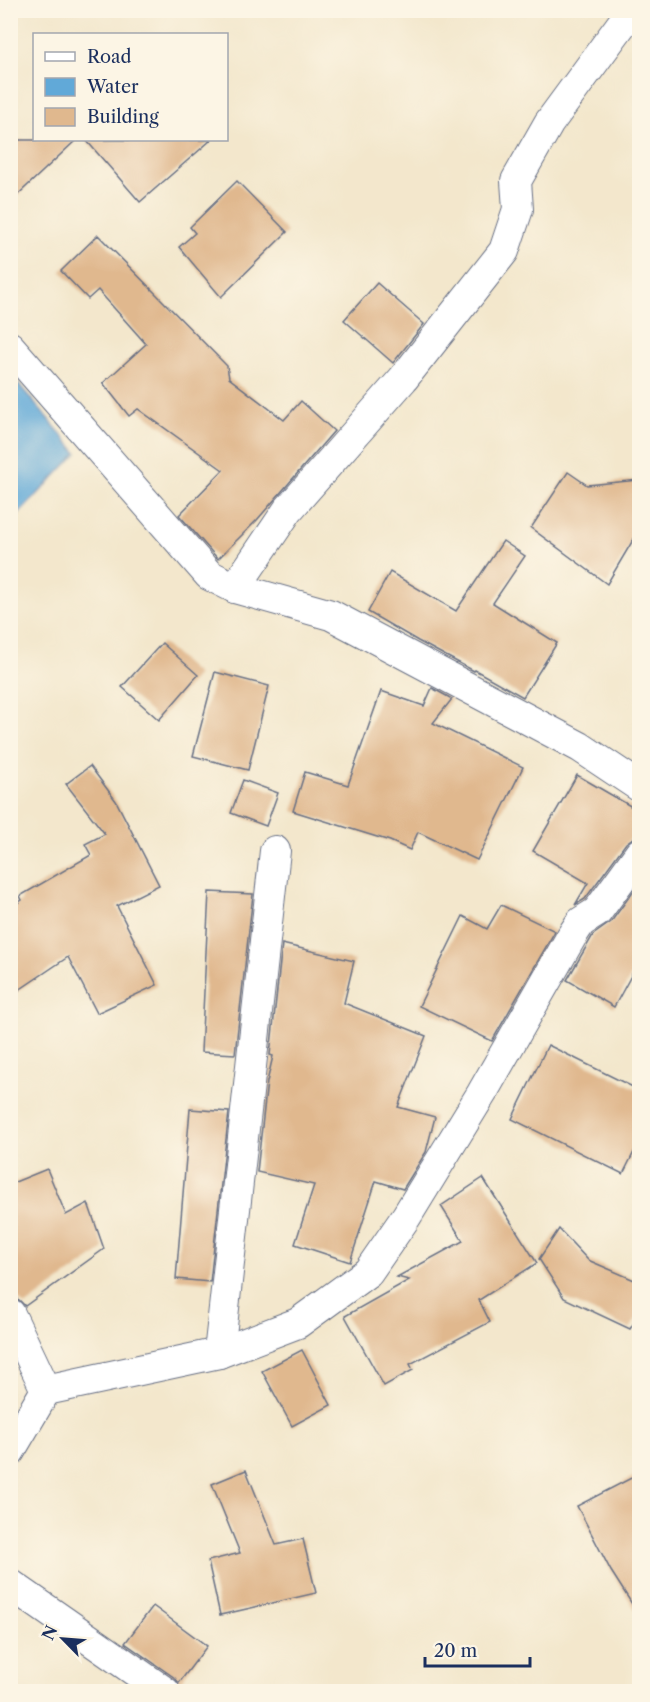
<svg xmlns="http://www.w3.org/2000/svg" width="650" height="1702" font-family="'Libre Caslon Text',serif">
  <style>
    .water { fill: #61a9d8; stroke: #3e6c9b; stroke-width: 1.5 }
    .building { fill: #e0b88e }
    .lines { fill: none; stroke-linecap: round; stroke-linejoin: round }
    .street-casing { stroke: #676f84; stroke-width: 32 }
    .street { stroke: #fff; stroke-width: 30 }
  </style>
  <rect width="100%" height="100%" fill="#fcf5e5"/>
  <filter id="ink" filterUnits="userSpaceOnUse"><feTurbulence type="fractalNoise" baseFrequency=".0167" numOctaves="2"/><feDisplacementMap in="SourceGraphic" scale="12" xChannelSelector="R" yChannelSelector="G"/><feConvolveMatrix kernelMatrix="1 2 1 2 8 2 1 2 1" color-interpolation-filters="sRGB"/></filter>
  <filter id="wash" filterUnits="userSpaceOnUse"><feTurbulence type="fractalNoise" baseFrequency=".008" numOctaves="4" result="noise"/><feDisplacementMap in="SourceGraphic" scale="24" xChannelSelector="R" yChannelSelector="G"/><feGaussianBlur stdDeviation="1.35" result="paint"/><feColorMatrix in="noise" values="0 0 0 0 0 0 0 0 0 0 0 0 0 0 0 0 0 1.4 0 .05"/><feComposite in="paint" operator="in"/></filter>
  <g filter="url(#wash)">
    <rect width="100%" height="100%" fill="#f3e7cc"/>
    <path class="water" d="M 10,374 L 77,453 L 11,522 L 10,522 Z"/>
    <g id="blocks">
      <g class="building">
        <path d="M 10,140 L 76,140 L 10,202 Z"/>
        <path d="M 86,140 L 211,140 L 140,202 Z"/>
        <path d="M 237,181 L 287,232 L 221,297 L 179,247 L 195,233 L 190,227 Z"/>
        <path d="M 98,235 L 227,366 L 229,378 L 284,420 L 301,401 L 334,431 L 257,520 L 218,559 L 179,515 L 223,470 L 138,409 L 129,416 L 103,383 L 146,344 L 98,290 L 88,299 L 61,271 Z"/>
        <path d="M 377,283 L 424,324 L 393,363 L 344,320 Z"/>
        <path d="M 568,472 L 587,485 L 639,480 L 639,530 L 607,584 L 531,528 Z"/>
        <path d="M 503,541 L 525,556 L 493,603 L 557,643 L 523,697 L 475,670 L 474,671 L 418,641 L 368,612 L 390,572 L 456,611 Z"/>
        <path d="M 162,643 L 198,675 L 159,720 L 122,687 Z"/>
        <path d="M 215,672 L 269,686 L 248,770 L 193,756 Z"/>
        <path d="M 432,688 L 452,699 L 433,723 L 523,767 L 477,860 L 418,832 L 410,850 L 390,841 L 293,811 L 305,772 L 348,785 L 381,691 L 424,706 Z"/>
        <path d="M 90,766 L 116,801 L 159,885 L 117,906 L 157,985 L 97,1013 L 68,957 L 10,996 L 10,908 L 22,900 L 20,896 L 91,855 L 85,844 L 105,834 L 66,784 Z"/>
        <path d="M 577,775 L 639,811 L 639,836 L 633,838 L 626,843 L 585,899 L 575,905 L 588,883 L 533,851 Z"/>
        <path d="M 243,780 L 278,793 L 266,826 L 231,813 Z"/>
        <path d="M 639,883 L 639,961 L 614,1007 L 567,980 L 593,935 L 611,922 Z"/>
        <path d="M 209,892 L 253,894 L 235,1054 L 201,1052 Z"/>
        <path d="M 501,905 L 555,931 L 492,1041 L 419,1006 L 463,916 L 487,929 Z"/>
        <path d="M 282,944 L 354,961 L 344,1003 L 426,1036 L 398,1107 L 435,1117 L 426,1152 L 403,1189 L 376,1181 L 350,1262 L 295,1244 L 314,1185 L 257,1172 L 267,1082 L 273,1056 L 270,1055 Z"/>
        <path d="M 548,1045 L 639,1090 L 639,1142 L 623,1174 L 512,1119 Z"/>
        <path d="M 190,1109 L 229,1112 L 210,1282 L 176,1279 Z"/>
        <path d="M 47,1169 L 66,1215 L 88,1203 L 104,1249 L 25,1306 L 19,1300 L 10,1297 L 10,1184 Z"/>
        <path d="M 483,1178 L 537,1263 L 479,1300 L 490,1322 L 410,1364 L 413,1370 L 384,1386 L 345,1316 L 409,1280 L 397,1277 L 463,1241 L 441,1206 Z"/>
        <path d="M 559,1229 L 588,1260 L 639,1282 L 639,1315 L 630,1329 L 564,1298 L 539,1259 Z"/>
        <path d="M 302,1350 L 331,1405 L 292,1426 L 262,1371 Z"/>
        <path d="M 246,1470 L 276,1545 L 303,1539 L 316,1593 L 220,1615 L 208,1561 L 240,1553 L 212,1484 Z"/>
        <path d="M 639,1474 L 639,1615 L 611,1571 L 577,1506 Z"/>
        <path d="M 153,1606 L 207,1646 L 179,1683 L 175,1678 L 125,1643 Z"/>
      </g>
    </g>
  </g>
  <g filter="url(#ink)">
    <use href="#blocks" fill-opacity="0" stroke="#676f84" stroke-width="1.5"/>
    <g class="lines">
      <g class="street-casing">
        <g id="street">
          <path d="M 10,347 L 209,575 L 235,588 L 331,615 L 580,747 L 640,787"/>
          <path d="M 235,588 L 288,510 L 403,379 L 504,251 L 518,209 L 516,181 L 549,123 L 632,10"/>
          <path d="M 10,1314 L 46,1390 L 10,1451"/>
          <path d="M 219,1353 L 275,851"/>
          <path d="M 46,1390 L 219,1353 L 298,1323 L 368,1272 L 406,1217 L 482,1093 L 573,934 L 581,922 L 597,912 L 640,853"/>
          <path d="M 10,1584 L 165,1692"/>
        </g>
      </g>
      <use href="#street" class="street"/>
    </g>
  </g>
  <rect width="650" height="1702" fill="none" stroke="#fcf5e5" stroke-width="36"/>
  <rect x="33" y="33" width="195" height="108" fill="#fcf5e5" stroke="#a2a6af" stroke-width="1.5"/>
  <rect x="45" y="52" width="30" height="9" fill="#ffffff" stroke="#a2a6af" stroke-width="1.5"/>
  <text x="87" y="63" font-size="18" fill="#1b2f5e">Road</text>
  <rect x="45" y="78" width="30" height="18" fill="#61a9d8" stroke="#a2a6af" stroke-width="1.5"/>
  <text x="87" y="93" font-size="18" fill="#1b2f5e">Water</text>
  <rect x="45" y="108" width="30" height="18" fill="#e0b88e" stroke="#a2a6af" stroke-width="1.5"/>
  <text x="87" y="123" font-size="18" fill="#1b2f5e">Building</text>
  <g transform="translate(63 1639) rotate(295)" stroke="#fcf5e5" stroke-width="4.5" paint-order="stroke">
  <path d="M0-4.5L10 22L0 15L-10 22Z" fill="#1b2f5e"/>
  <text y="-9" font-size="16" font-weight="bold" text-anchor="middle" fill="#1b2f5e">N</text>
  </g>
  <path d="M425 1657v9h105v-9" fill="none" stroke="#1b2f5e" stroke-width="3"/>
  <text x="434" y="1657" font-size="18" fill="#1b2f5e" stroke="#fcf5e5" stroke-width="4.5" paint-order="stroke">20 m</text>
</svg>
